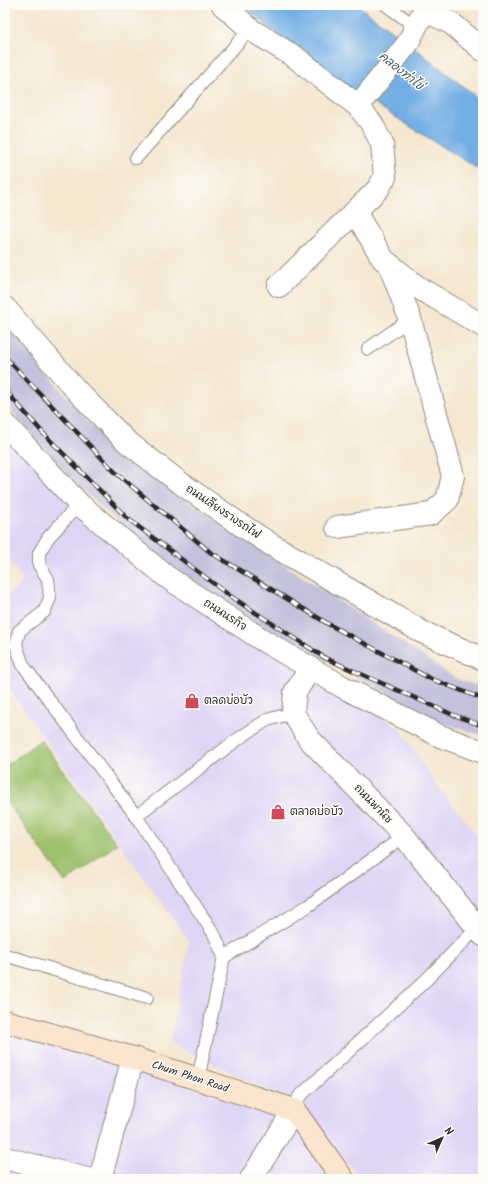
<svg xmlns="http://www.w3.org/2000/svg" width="488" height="1184" font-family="Kalam,'Playpen Sans Thai',sans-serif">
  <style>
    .built { fill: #dfd5f5 }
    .industrial { fill: #c3c1db }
    .green { fill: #9dc16c; stroke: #64764c }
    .water { fill: #73aee4; stroke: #4f6c88 }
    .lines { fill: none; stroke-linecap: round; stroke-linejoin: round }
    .lane-casing { stroke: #90897e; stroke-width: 14 }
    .street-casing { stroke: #90897e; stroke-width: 24 }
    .secondary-casing { stroke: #90897e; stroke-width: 24 }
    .lane { stroke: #fff; stroke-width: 12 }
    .street { stroke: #fff; stroke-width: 22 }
    .secondary { stroke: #fce5cf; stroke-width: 22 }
    .rail-casing { stroke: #2b2b2b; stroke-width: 4.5 }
    .rail { stroke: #fdfcf7; stroke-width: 3; stroke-dasharray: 9; stroke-linecap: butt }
    .labels { text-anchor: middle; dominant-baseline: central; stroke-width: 3; stroke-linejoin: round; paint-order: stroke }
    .street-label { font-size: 11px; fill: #2b2b2b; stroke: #fdfcf7 }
    .poi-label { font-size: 11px; fill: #2b2b2b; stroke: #fdfcf7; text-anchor: start }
    .water-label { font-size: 12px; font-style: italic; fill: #44596c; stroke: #fdfcf7 }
  </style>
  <rect width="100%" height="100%" fill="#fdfcf7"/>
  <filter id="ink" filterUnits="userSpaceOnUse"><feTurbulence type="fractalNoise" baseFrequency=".025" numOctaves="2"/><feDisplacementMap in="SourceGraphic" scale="8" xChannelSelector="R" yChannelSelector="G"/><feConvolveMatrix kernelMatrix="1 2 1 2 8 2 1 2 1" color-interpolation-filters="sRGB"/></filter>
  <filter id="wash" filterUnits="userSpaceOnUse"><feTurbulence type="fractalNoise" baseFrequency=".012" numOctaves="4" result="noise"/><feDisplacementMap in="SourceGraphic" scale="16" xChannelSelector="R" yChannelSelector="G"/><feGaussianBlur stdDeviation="0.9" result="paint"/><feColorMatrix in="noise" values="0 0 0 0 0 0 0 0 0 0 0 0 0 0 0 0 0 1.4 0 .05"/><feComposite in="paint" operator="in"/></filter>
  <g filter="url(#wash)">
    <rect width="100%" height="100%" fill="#f5e7d0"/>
    <g class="built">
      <path d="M 5,432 L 163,587 L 401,729 L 434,781 L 483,843 L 483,1179 L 361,1179 L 302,1106 L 170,1043 L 189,941 L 5,683 L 5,598 L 23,581 L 5,553 Z"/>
      <path d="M 5,1031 L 280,1115 L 303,1137 L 337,1179 L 5,1179 Z"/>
    </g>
    <path class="industrial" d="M 5,324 L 115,452 L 457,679 L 483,688 L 483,736 L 438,721 L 229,608 L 140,544 L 68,475 L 5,404 Z"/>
    <path class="green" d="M 41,740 L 117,844 L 65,882 L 5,800 L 5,766 Z"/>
    <path class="water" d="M 243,5 L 357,5 L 408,43 L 483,102 L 483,173 L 469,163 L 411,127 L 343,83 L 281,37 Z"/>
  </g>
  <g filter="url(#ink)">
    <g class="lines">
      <g class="lane-casing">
        <g id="lane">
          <path d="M 386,5 L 416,27"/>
          <path d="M 136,158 L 250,29"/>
          <path d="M 368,349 L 410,319"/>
          <path d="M 79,504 L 48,538 L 39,553 L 39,565 L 48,579 L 50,598 L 44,612 L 19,631 L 16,645 L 23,665 L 136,816 L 214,934 L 224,957 L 198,1079"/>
          <path d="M 136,816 L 238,739 L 267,720 L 293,713"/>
          <path d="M 5,955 L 147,998"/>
          <path d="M 224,957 L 308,906 L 404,836"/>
          <path d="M 294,1110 L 299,1097 L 425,981 L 477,928"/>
        </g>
      </g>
      <g class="street-casing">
        <g id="street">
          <path d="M 223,5 L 250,29 L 295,57 L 358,106 L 372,124 L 382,144 L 385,177 L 378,189 L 279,286"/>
          <path d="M 424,10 L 451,23 L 483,50"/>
          <path d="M 358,106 L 408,43 L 424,10 L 424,5"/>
          <path d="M 355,212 L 383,259 L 419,288 L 483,326"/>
          <path d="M 5,308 L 76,390 L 126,441 L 179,482 L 235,521 L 272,545 L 422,632 L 483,659"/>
          <path d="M 5,424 L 79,504 L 167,577 L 264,641 L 343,687 L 440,736 L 483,752"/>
          <path d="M 337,527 L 431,514 L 447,500 L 453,476 L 410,319 L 390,266"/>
          <path d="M 311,668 L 295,692 L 293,713 L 309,739 L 404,836 L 483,935"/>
          <path d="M 5,1158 L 87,1179"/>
          <path d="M 100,1179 L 133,1058"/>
          <path d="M 251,1179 L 294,1110"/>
        </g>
      </g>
      <g class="secondary-casing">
        <path id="secondary" d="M 5,1021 L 133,1058 L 294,1110 L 343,1179"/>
      </g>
      <use href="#lane" class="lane"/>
      <use href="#street" class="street"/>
      <use href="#secondary" class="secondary"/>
      <g class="rail-casing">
        <g id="rail">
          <path d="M 5,357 L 116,473 L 210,552 L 330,625 L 429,678 L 483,699"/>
          <path d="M 5,390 L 43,433 L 127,518 L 230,596 L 325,658 L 451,714 L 483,726"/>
        </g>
      </g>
      <use href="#rail" class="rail"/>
    </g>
  </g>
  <defs>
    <g id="shop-bare" transform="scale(1.2)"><path d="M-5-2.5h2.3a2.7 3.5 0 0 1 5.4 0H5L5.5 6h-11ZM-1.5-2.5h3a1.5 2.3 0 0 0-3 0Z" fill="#d1495b" stroke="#fdfcf7" stroke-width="2.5" paint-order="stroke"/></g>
  </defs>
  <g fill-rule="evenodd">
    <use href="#shop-bare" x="192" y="701"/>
    <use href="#shop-bare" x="278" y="812"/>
  </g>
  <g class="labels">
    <g class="street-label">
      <text transform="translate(223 512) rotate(34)">ถนนเลียงรางรถไฟ</text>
      <text transform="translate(225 615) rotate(33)">ถนนนรกิจ</text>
      <text transform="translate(373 804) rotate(46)">ถนนพานิช</text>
      <text transform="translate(190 1077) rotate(18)">Chum Phon Road</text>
    </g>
    <g class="poi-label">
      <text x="204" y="701">ตลดบ่อบัว</text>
      <text x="290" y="812">ตลาดบ่อบัว</text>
    </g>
    <g class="water-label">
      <text transform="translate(401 71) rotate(39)">คลองท่าไข่</text>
    </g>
  </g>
  <rect width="488" height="1184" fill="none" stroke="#fdfcf7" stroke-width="20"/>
  <g transform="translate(442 1138) rotate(45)" stroke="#fdfcf7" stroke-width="3" paint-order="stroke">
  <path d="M0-3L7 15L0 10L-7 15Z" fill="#2b2b2b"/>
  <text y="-6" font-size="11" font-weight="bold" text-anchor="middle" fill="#2b2b2b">N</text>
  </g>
</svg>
